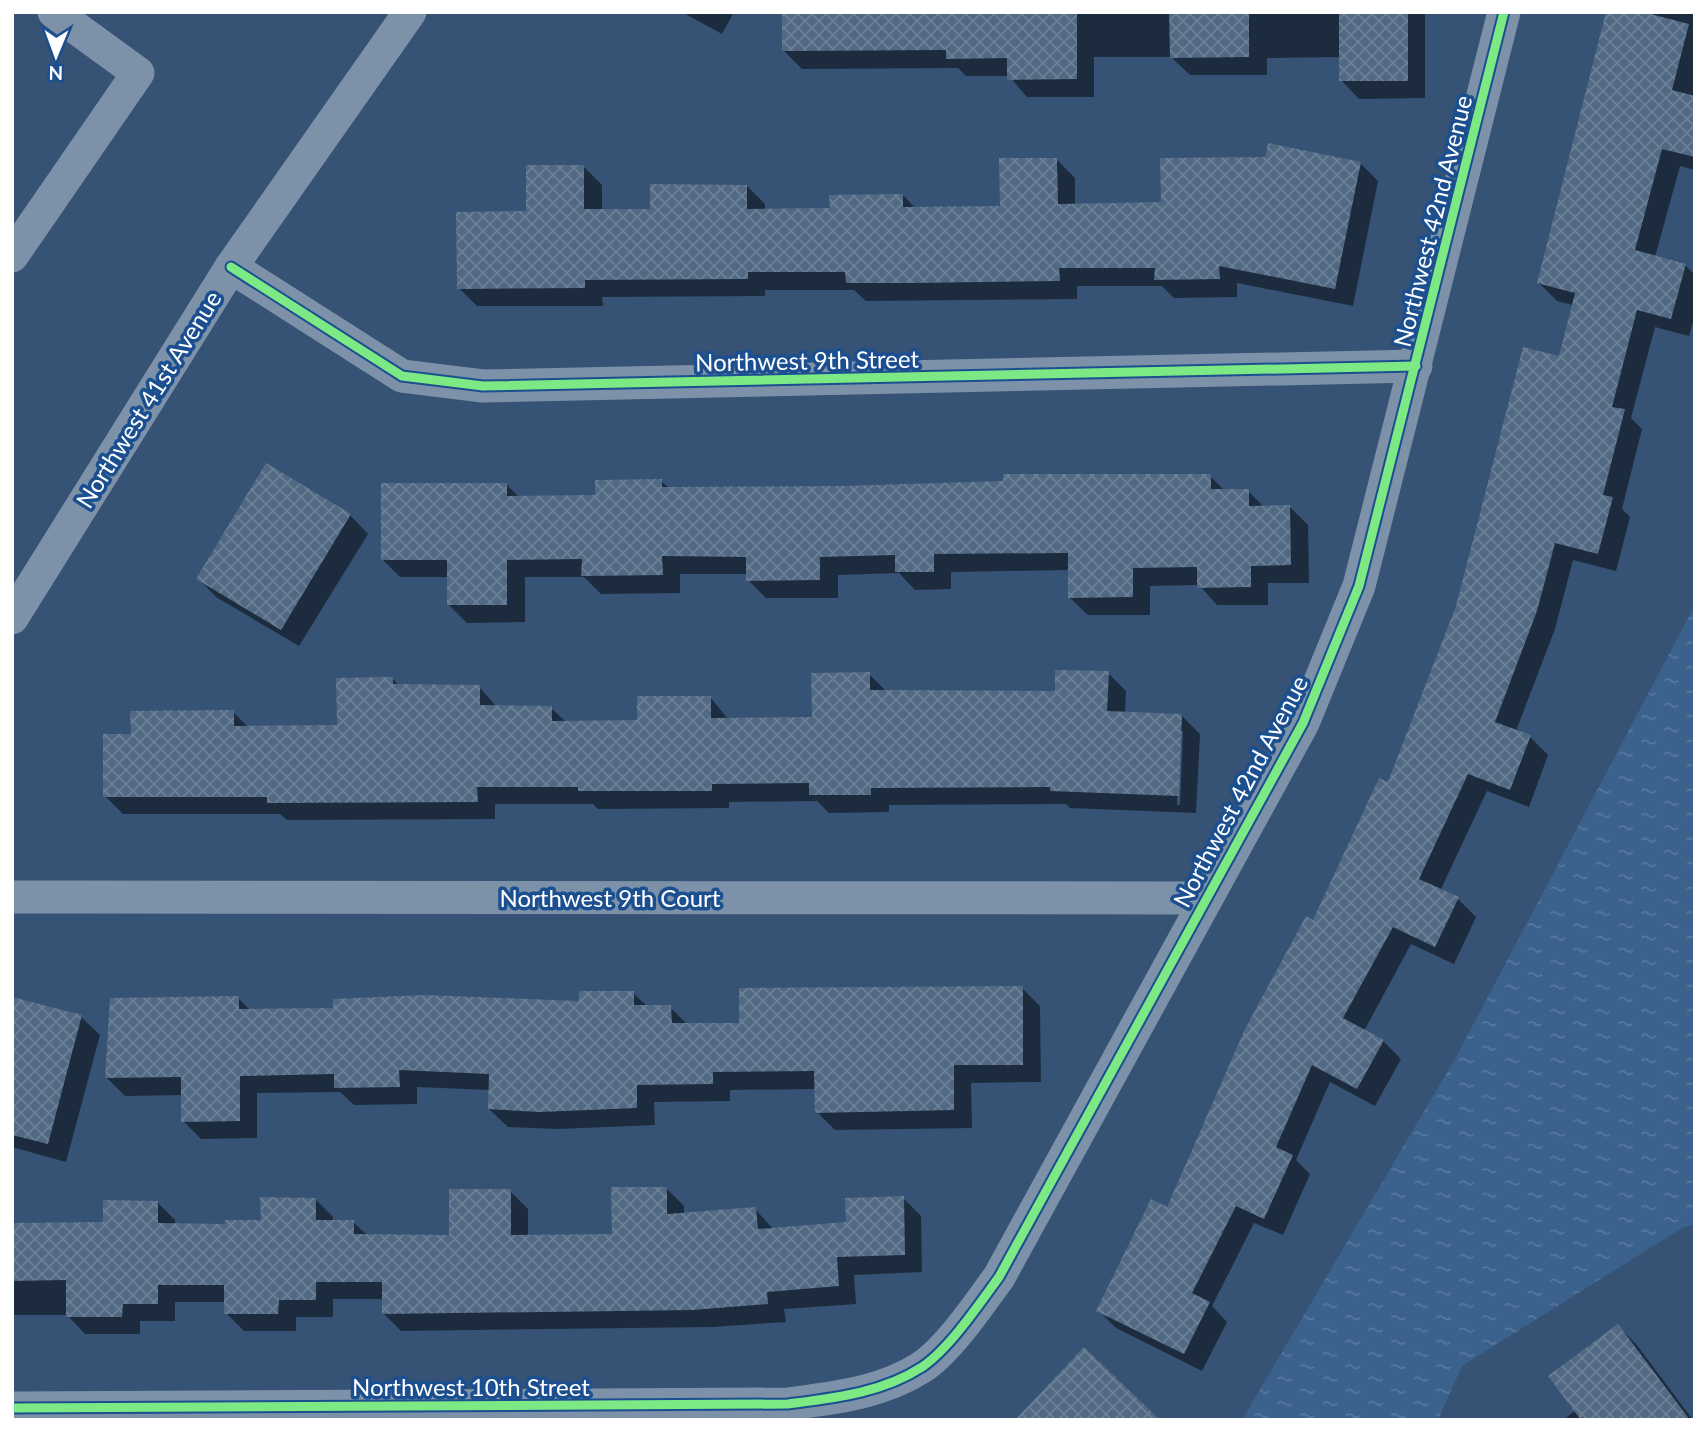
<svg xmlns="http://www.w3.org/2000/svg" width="1707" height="1432" font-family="Lato,sans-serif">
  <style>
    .water { fill: url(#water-ripples) }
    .shadow { fill: #0007; fill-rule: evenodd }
    .building { fill: url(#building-cross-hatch) }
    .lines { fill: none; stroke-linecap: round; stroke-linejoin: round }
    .street { stroke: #7d92a8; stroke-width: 33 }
    .cycleway-casing { stroke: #1b4f8f; stroke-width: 13 }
    .cycleway { stroke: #7ce984; stroke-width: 9 }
    .labels { text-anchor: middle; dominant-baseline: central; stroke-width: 7; stroke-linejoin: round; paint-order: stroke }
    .street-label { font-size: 24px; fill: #fff; stroke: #1b4f8f }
  </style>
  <defs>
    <pattern id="water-ripples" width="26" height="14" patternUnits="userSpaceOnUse" patternTransform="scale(1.75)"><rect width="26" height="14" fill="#3b618d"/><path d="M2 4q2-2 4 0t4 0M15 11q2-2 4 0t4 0" fill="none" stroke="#58799e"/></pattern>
    <pattern id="building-cross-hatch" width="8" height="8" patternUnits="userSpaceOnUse" patternTransform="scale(1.75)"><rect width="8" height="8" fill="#526984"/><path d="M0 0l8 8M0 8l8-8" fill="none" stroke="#6c8096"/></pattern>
  </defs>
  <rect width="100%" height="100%" fill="#365274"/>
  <path class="water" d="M 1695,605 L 1695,1224 L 1682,1228 L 1462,1366 L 1438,1420 L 1242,1420 L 1456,1057 Z"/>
  <g class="shadow">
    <path d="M 682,12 L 734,12 L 722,34 Z"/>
    <path d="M 783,12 L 1425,12 L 1425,98 L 1359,99 L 1341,80 L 1341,57 L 1267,58 L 1267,75 L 1190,75 L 1171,57 L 1094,57 L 1094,97 L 1027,97 L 1009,76 L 966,76 L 958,68 L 802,69 L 784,51 Z"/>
    <path d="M 1646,12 L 1695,12 L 1695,170 L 1680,166 L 1655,257 L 1685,265 L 1695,275 L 1695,316 L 1689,336 L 1655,327 L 1631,418 L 1642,429 L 1622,509 L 1630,517 L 1616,571 L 1573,560 L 1555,629 L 1516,731 L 1530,737 L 1548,755 L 1529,807 L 1487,791 L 1440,891 L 1458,899 L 1476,917 L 1454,964 L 1411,944 L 1364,1031 L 1383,1041 L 1401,1059 L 1375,1106 L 1330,1082 L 1296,1160 L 1310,1174 L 1283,1235 L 1254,1223 L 1212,1306 L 1227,1322 L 1202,1371 L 1116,1328 L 1098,1310 L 1168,1209 L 1313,922 L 1389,784 L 1560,358 L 1573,305 L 1557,301 L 1539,283 Z"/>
    <path d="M 1057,160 L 1075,178 L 1075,205 L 1163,204 L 1360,163 L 1378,181 L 1353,306 L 1237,283 L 1237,297 L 1174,298 L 1162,286 L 1077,286 L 1077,299 L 866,301 L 854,290 L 765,290 L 765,296 L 602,297 L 603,306 L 477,306 L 459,288 L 528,213 L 583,166 L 602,185 L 602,210 L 651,210 L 747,186 L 765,204 L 765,210 L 831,210 L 903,195 L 916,209 L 1002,208 Z"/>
    <path d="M 1210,476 L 1225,491 L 1248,491 L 1264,507 L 1290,507 L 1308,525 L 1309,583 L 1268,583 L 1268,605 L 1217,605 L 1199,585 L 1150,586 L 1150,615 L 1088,615 L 1069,597 L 1069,570 L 951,572 L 951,589 L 915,590 L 899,573 L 838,575 L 838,598 L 766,598 L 748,580 L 748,574 L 680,574 L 680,593 L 601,594 L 584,577 L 525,577 L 525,622 L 467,623 L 449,605 L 449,577 L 400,577 L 382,559 L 506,484 L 520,498 L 597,497 L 661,481 L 669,488 L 843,488 Z"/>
    <path d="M 350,515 L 368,534 L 299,646 L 216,597 L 198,578 Z"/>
    <path d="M 1108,673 L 1126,691 L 1125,714 L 1182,716 L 1200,734 L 1196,813 L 1070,808 L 1066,804 L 889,805 L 889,812 L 829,813 L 817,801 L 729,802 L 729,808 L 598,809 L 593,804 L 495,804 L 495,819 L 287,820 L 280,814 L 123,814 L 105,796 L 132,736 L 233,712 L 249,728 L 339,727 L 393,679 L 399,686 L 479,687 L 497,707 L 551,708 L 566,722 L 639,722 L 710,697 L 728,719 L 813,718 L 869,674 L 887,692 L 1056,692 ZM 1180,731 L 1183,731 L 1180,805 L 1177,805 Z"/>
    <path d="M 1022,988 L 1040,1006 L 1041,1082 L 971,1083 L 972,1128 L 835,1130 L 817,1112 L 816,1089 L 730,1090 L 730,1101 L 654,1102 L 655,1125 L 558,1129 L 508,1127 L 489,1109 L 490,1090 L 417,1087 L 417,1104 L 354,1105 L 340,1092 L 257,1093 L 257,1138 L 201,1139 L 183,1121 L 183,1095 L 125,1096 L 107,1078 L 238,998 L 251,1011 L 581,1003 L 633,993 L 648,1007 L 670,1007 L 688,1025 L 741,1025 Z"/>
    <path d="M 12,999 L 81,1017 L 100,1035 L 66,1162 L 12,1147 Z"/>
    <path d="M 666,1188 L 684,1206 L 684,1215 L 755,1209 L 774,1230 L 848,1224 L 903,1198 L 921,1216 L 922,1272 L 854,1275 L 856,1304 L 784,1309 L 786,1322 L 712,1327 L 401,1331 L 383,1313 L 383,1299 L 333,1299 L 333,1317 L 296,1317 L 296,1331 L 244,1331 L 226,1313 L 226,1302 L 175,1302 L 175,1321 L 140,1321 L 140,1334 L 85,1334 L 67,1315 L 12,1315 L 12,1215 L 15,1224 L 104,1224 L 157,1202 L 175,1220 L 175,1225 L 226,1226 L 262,1221 L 315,1199 L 333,1217 L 333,1222 L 353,1222 L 368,1236 L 451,1237 L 510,1191 L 528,1209 L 528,1236 L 614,1235 Z"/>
    <path d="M 1618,1326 L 1636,1344 L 1693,1420 L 1563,1420 L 1576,1410 Z"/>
  </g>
  <g class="building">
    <path d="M 782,12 L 1077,12 L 1077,79 L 1007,80 L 1007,58 L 946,59 L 946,50 L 782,51 Z"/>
    <path d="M 1169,12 L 1249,12 L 1249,57 L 1170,58 Z"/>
    <rect x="1339" y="12" width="69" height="69"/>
    <path d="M 1606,12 L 1643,12 L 1689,24 L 1672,90 L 1695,96 L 1695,157 L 1662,149 L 1635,250 L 1686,264 L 1671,319 L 1637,310 L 1612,407 L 1625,409 L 1603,495 L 1613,497 L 1598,554 L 1555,543 L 1537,611 L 1495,722 L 1531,735 L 1510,790 L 1468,774 L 1419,879 L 1459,897 L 1435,947 L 1393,927 L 1343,1018 L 1384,1040 L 1357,1089 L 1312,1065 L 1276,1147 L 1293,1155 L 1264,1219 L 1236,1206 L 1192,1293 L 1210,1302 L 1184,1354 L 1096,1311 L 1151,1199 L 1167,1207 L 1245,1029 L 1306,916 L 1313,920 L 1379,778 L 1388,782 L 1456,606 L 1523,347 L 1559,356 L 1575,293 L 1537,283 Z"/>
    <path d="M 1268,143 L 1361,162 L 1335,289 L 1219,266 L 1220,279 L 1154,280 L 1155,268 L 1059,268 L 1060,281 L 910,283 L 846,283 L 845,272 L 748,272 L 748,279 L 585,280 L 585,288 L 457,289 L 456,212 L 526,211 L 526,165 L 584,165 L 584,209 L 650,209 L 650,184 L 747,185 L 747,209 L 830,208 L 829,195 L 903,194 L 903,207 L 1000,206 L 999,158 L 1057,158 L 1058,204 L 1161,202 L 1160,158 L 1265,157 Z"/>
    <path d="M 266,463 L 351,514 L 281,630 L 196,579 Z"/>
    <path d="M 1003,474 L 1211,474 L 1211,489 L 1249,489 L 1249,506 L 1290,505 L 1291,565 L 1251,566 L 1251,587 L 1197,588 L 1197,567 L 1133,568 L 1133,597 L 1068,598 L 1068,553 L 934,554 L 934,572 L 895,572 L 895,555 L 820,557 L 820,580 L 746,581 L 746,557 L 662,556 L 663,575 L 581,576 L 582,559 L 507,560 L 507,605 L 447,605 L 447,560 L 381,560 L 381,483 L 507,483 L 507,496 L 595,495 L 595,480 L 662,479 L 662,487 L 843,486 L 1003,481 Z"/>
    <path d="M 1055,670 L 1109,671 L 1107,711 L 1182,714 L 1179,796 L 1050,791 L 1050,787 L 871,788 L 871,795 L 809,795 L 809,783 L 712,784 L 712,791 L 578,791 L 578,787 L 477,787 L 478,802 L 267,803 L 267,797 L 103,797 L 103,734 L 131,734 L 130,711 L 234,710 L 234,726 L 337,725 L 336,678 L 393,677 L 393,684 L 480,685 L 480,705 L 552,706 L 552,721 L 637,720 L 637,696 L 711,696 L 711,718 L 812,717 L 811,673 L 870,672 L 870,690 L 1055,691 Z"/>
    <path d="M 1023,986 L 1023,1065 L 954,1065 L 954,1110 L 815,1113 L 814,1071 L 713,1072 L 713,1084 L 637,1085 L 637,1108 L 539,1112 L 488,1109 L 489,1074 L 399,1070 L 400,1087 L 334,1088 L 334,1074 L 240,1076 L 240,1121 L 181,1122 L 181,1077 L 105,1078 L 110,998 L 239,996 L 239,1009 L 333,1008 L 333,999 L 425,995 L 579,1001 L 579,991 L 634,991 L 634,1005 L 671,1005 L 672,1023 L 739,1023 L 739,988 Z"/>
    <path d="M 12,997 L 82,1015 L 48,1144 L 12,1135 Z"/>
    <path d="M 611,1187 L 667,1187 L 667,1214 L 756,1207 L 758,1229 L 846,1222 L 845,1198 L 904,1196 L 905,1255 L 837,1257 L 839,1286 L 767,1292 L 768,1304 L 693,1310 L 382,1314 L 382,1282 L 316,1282 L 316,1300 L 279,1300 L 278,1314 L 224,1314 L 224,1285 L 158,1285 L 158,1304 L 123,1304 L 122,1317 L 66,1317 L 66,1280 L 12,1281 L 12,1223 L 103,1222 L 103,1200 L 158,1201 L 158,1223 L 225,1224 L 225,1220 L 261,1220 L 260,1197 L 316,1198 L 316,1220 L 354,1220 L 354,1234 L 449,1235 L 449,1189 L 511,1189 L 511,1235 L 612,1234 Z"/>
    <path d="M 1618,1324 L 1690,1420 L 1581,1420 L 1548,1376 Z"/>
    <path d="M 1084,1347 L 1160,1420 L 1015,1420 Z"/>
  </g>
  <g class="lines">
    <g class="street">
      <path d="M 12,256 L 138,73 L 54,12"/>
      <path d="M 231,267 L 402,376 L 483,386 L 1416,366"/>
      <path d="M 12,618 L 231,267 L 410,12"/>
      <path d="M 12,897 L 1207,898"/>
      <path d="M 12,1408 L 788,1404 C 834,1398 882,1393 922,1367 C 949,1349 980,1303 999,1277 L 1303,723 L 1359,586 L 1504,12"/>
    </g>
    <g class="cycleway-casing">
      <g id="cycleway">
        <path d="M 231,267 L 402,376 L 483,386 L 1416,366"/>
        <path d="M 12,1408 L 788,1404 C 834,1398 882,1393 922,1367 C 949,1349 980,1303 999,1277 L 1303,723 L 1359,586 L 1504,12"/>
      </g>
    </g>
    <use href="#cycleway" class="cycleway"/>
  </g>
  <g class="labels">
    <g class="street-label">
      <text transform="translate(1432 221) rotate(-76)">Northwest 42nd Avenue</text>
      <text transform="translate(807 360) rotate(-1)">Northwest 9th Street</text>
      <text transform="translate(148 399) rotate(-58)">Northwest 41st Avenue</text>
      <text transform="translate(1240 791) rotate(-62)">Northwest 42nd Avenue</text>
      <text x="610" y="897">Northwest 9th Court</text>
      <text x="471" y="1386">Northwest 10th Street</text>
    </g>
  </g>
  <rect width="1707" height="1432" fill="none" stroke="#ffffff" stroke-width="28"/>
  <g transform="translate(56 56) rotate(181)" stroke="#1b4f8f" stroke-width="5" paint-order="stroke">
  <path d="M0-5L12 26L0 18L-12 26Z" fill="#ffffff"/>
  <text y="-10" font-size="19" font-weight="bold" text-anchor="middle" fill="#ffffff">N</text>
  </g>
</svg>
